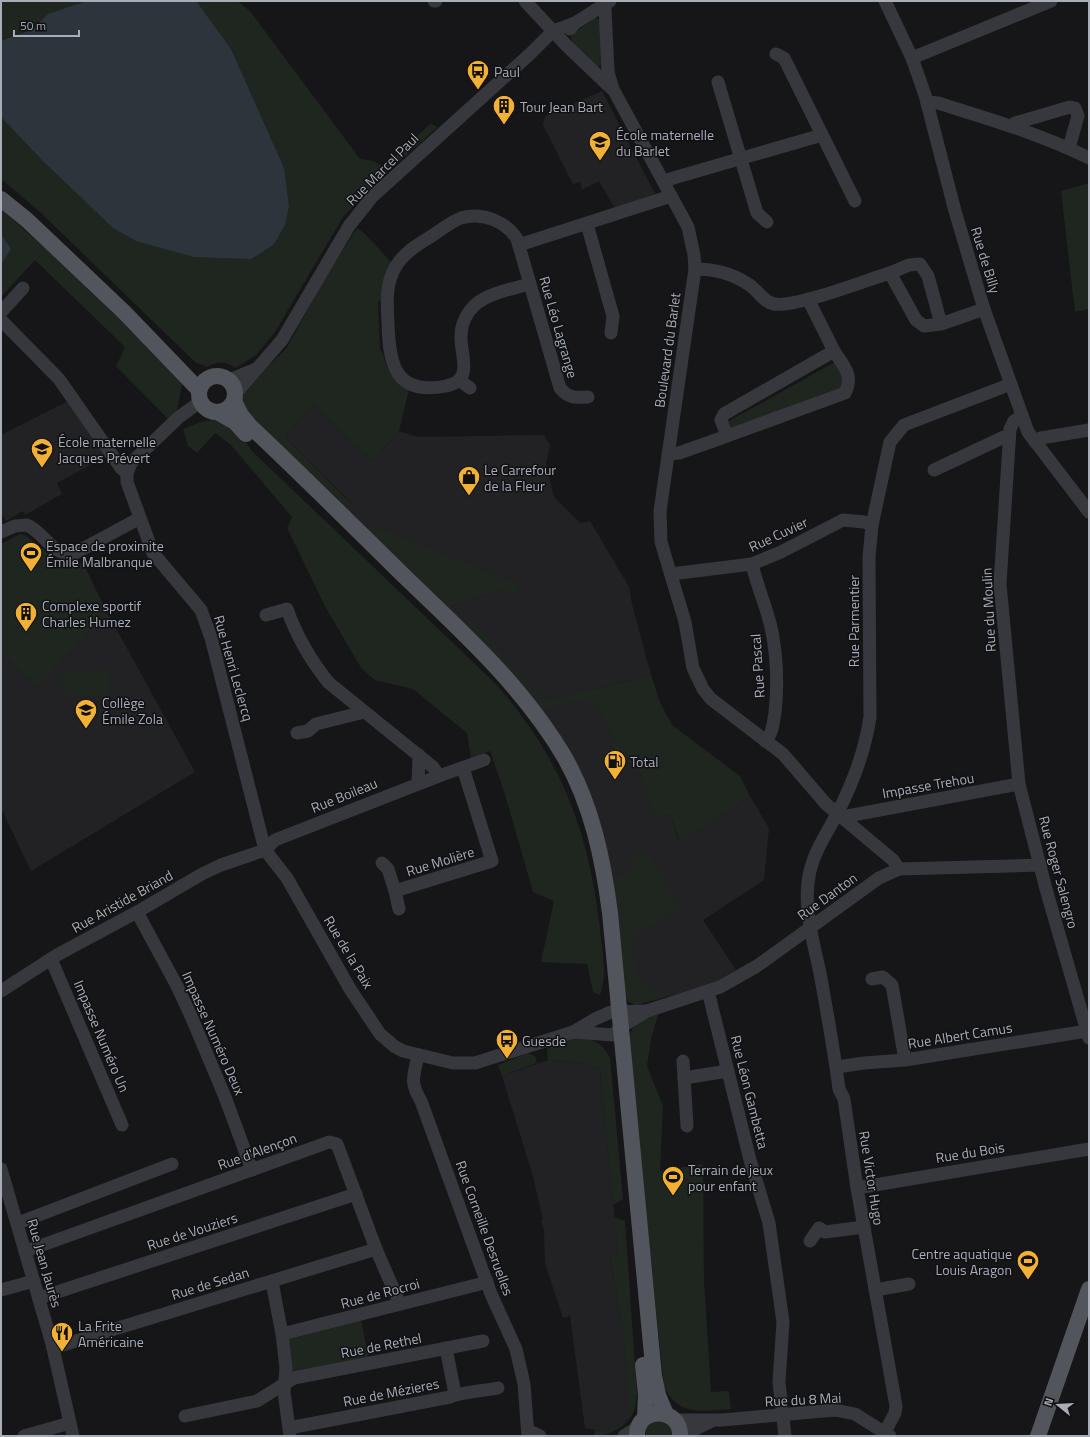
<svg xmlns="http://www.w3.org/2000/svg" width="1090" height="1437" font-family="'Titillium Web',sans-serif">
  <style>
    .built { fill: #222225 }
    .green { fill: #1e261f }
    .water { fill: #2c353c }
    .lines { fill: none; stroke-linecap: round; stroke-linejoin: round }
    .minor { stroke: #37383d; stroke-width: 13 }
    .major { stroke: #53555c; stroke-width: 16 }
    .labels { text-anchor: middle; dominant-baseline: central; stroke-width: 3; stroke-linejoin: round; paint-order: stroke }
    .poi-label { font-size: 14px; fill: #a8adb8; stroke: #111113; text-anchor: start }
    .street-label { font-size: 14px; fill: #a8adb8; stroke: #111113 }
  </style>
  <rect width="100%" height="100%" fill="#161618"/>
  <g class="built">
    <path d="M 602,91 L 655,194 L 615,209 L 599,181 L 582,190 L 580,182 L 573,184 L 543,125 L 545,116 Z"/>
    <path d="M 70,400 L 109,455 L 57,483 L 62,494 L 25,515 L 23,511 L 6,521 L 1,513 L 1,435 Z"/>
    <path d="M 313,404 L 373,461 L 399,431 L 417,437 L 544,435 L 550,445 L 546,464 L 554,497 L 580,523 L 590,521 L 629,587 L 632,604 L 651,675 L 595,689 L 631,750 L 656,818 L 670,814 L 679,841 L 750,796 L 769,828 L 764,880 L 703,920 L 736,970 L 713,984 L 637,1005 L 628,1002 L 579,781 L 445,608 L 501,590 L 516,592 L 379,528 L 373,524 L 365,531 L 341,508 L 352,503 L 285,437 Z"/>
    <path d="M 107,612 L 195,772 L 31,871 L 1,808 L 1,654 L 38,687 Z"/>
    <path d="M 548,1060 L 585,1063 L 600,1070 L 618,1254 L 610,1256 L 621,1321 L 629,1388 L 629,1420 L 601,1431 L 585,1428 L 570,1316 L 563,1318 L 545,1264 L 544,1231 L 541,1220 L 543,1219 L 532,1173 L 502,1076 Z"/>
  </g>
  <g class="green">
    <path d="M 1,1 L 237,1 L 250,11 L 360,159 L 373,161 L 384,167 L 430,124 L 438,127 L 377,181 L 343,217 L 275,332 L 256,355 L 235,368 C 225,361 218,361 207,367 L 195,362 L 40,212 L 1,179 Z"/>
    <path d="M 595,17 L 601,21 L 601,64 L 598,67 L 572,43 L 571,36 Z"/>
    <path d="M 1089,183 L 1089,309 L 1075,312 L 1061,191 Z"/>
    <path d="M 1,209 L 45,248 L 183,380 L 177,410 L 168,419 L 116,366 L 125,347 L 35,260 L 1,297 Z"/>
    <path d="M 357,228 L 364,233 L 392,263 L 382,299 L 378,302 L 380,349 C 384,353 384,361 387,367 C 391,377 400,383 409,389 L 399,431 L 373,461 L 313,404 L 285,437 L 352,504 L 341,508 L 244,413 L 240,400 L 243,394 L 263,371 L 286,349 L 326,277 Z"/>
    <path d="M 835,362 L 845,379 L 839,390 L 731,428 L 729,421 Z"/>
    <path d="M 214,420 C 231,426 242,436 252,451 L 496,684 C 561,758 589,831 600,929 C 602,950 608,974 600,995 L 593,992 L 587,964 L 541,962 L 554,901 L 533,892 L 504,791 L 490,751 L 471,758 L 467,733 L 413,689 L 375,680 L 361,668 L 326,608 L 287,528 L 292,517 L 230,444 L 215,433 L 197,453 L 188,446 L 183,429 L 204,421 Z"/>
    <path d="M 372,523 L 379,528 L 519,585 L 516,592 L 502,595 L 501,590 L 445,608 L 365,531 Z"/>
    <path d="M 20,534 L 25,535 L 67,567 L 83,563 L 107,612 L 38,687 L 1,654 L 1,544 Z"/>
    <path d="M 472,621 L 540,697 L 548,701 L 651,675 L 660,702 L 672,725 L 740,776 L 750,796 L 680,842 L 670,814 L 656,819 L 635,762 L 629,764 L 626,755 L 598,763 L 596,759 L 613,751 L 611,741 L 615,738 C 610,729 605,719 599,711 C 584,692 558,708 539,710 L 469,632 Z"/>
    <path d="M 109,670 L 110,695 L 62,697 L 61,672 Z"/>
    <path d="M 648,853 L 680,908 L 632,938 L 637,976 L 647,986 L 655,989 L 656,999 L 637,1005 L 628,1002 L 624,993 L 611,879 L 634,871 L 631,858 Z"/>
    <path d="M 659,1012 L 651,1039 L 647,1066 L 663,1106 L 660,1171 L 703,1164 L 704,1281 L 711,1392 L 729,1391 L 731,1409 C 702,1411 678,1417 664,1386 L 628,1041 C 633,1021 642,1020 659,1012 Z"/>
    <path d="M 574,1037 C 594,1040 600,1040 610,1058 L 623,1199 L 613,1205 L 600,1070 L 585,1063 L 548,1060 L 547,1046 Z"/>
    <path d="M 528,1053 L 535,1056 L 537,1063 L 502,1076 L 498,1065 Z"/>
    <path d="M 614,1217 L 625,1221 L 637,1394 C 636,1400 636,1407 633,1413 C 627,1427 608,1436 594,1436 L 595,1430 L 601,1431 L 629,1420 C 629,1364 619,1310 610,1255 L 618,1254 Z"/>
    <path d="M 361,1319 L 369,1360 L 297,1376 L 291,1371 L 288,1341 L 291,1335 Z"/>
    <path d="M 659,1419 L 670,1425 L 672,1436 L 646,1436 C 645,1426 650,1423 659,1419 Z"/>
  </g>
  <g class="water">
    <path d="M 87,1 L 196,1 L 231,49 L 284,168 L 289,206 L 285,225 L 274,244 L 261,253 L 251,259 L 194,257 L 136,241 L 113,228 L 43,161 L 1,117 L 1,41 L 32,30 L 48,14 Z"/>
    <path d="M 1,234 L 11,249 L 1,264 Z"/>
  </g>
  <g class="lines">
    <g class="minor">
      <path d="M 434,1 L 436,1"/>
      <path d="M 525,1 L 567,46 L 612,89"/>
      <path d="M 602,1 L 605,8 L 608,72 L 613,89 L 688,227 L 694,255 L 695,269 L 660,511 L 661,542 L 685,622 L 693,668 L 703,689 L 711,699 L 783,754 L 826,804 L 893,860 L 899,869"/>
      <path d="M 885,1 L 912,58 L 925,95 L 955,211 L 984,309 L 1028,432 L 1089,512"/>
      <path d="M 570,29 L 575,23 L 610,1"/>
      <path d="M 776,54 L 784,58 L 855,201"/>
      <path d="M 912,58 L 1051,1"/>
      <path d="M 718,82 L 757,213 L 767,222"/>
      <path d="M 927,102 L 938,103 C 989,119 1041,134 1089,158"/>
      <path d="M 1013,127 L 1015,123 L 1070,107 L 1075,108 L 1078,116 L 1069,148"/>
      <path d="M 663,181 L 822,135"/>
      <path d="M 587,224 L 613,316 L 611,333"/>
      <path d="M 519,245 L 671,196"/>
      <path d="M 695,269 C 713,269 733,274 748,284 C 757,289 763,302 774,304 C 795,308 866,280 890,273"/>
      <path d="M 530,284 C 512,289 491,292 476,304 C 467,312 461,324 461,336 C 460,355 475,380 446,386 C 394,396 389,363 388,322 C 387,303 385,284 396,266 C 404,253 417,245 430,237 C 440,231 450,222 461,218 C 482,212 506,221 517,239 L 560,388 C 568,398 575,398 588,397"/>
      <path d="M 808,299 L 834,351 L 724,414 L 721,420 L 727,436 L 845,393 C 854,375 844,367 834,351"/>
      <path d="M 1,312 L 23,288"/>
      <path d="M 1,320 L 59,379 L 121,468 L 127,473"/>
      <path d="M 941,324 L 928,276 L 920,264 L 909,265 L 890,273 L 916,320 L 924,326 L 941,324 L 984,309"/>
      <path d="M 229,380 L 256,369"/>
      <path d="M 459,380 L 470,388"/>
      <path d="M 235,394 L 282,340 L 349,226 L 372,197 L 530,54 L 553,31 L 575,23"/>
      <path d="M 200,402 L 179,417 L 131,463 L 127,473 L 127,482 L 153,553 L 201,610 L 211,638 L 265,850 L 287,878 L 350,989 L 380,1034 L 394,1046 L 403,1051 L 453,1063 L 475,1063 L 573,1032 L 595,1019 L 611,1012 L 647,1011"/>
      <path d="M 1022,416 L 1014,421 L 1010,429 L 1000,584 L 1019,784 L 1046,889 L 1089,1038"/>
      <path d="M 1035,442 L 1041,438 L 1089,430"/>
      <path d="M 668,454 L 679,453 L 727,436"/>
      <path d="M 934,470 L 1004,437 L 1009,436"/>
      <path d="M 1,532 L 15,526 L 27,525 C 45,533 52,557 75,553 L 140,518"/>
      <path d="M 752,564 C 757,586 766,606 771,627 C 777,655 778,685 775,713 C 773,723 773,734 765,741"/>
      <path d="M 671,574 L 752,564 L 781,552 L 843,520 L 864,522 L 872,525"/>
      <path d="M 266,615 L 287,609 C 297,637 310,660 329,683 L 433,767 L 439,776"/>
      <path d="M 297,733 L 308,731 L 316,724 L 364,712"/>
      <path d="M 418,784 L 419,755"/>
      <path d="M 842,817 L 1019,784"/>
      <path d="M 265,850 L 275,840 L 439,776 L 484,760"/>
      <path d="M 382,863 L 388,869 L 395,891 L 492,861 L 463,768"/>
      <path d="M 395,891 L 399,909"/>
      <path d="M 137,912 L 177,986 L 191,1016 L 225,1097 L 252,1170"/>
      <path d="M 51,959 L 122,1125"/>
      <path d="M 872,979 L 883,977 L 892,985 L 905,1060"/>
      <path d="M 1,991 L 57,955 L 137,912 L 202,874 L 221,865 L 265,850"/>
      <path d="M 708,991 L 750,1160 L 769,1223 L 783,1322 L 779,1382 L 785,1436"/>
      <path d="M 573,1032 L 613,1035 L 621,1027 L 647,1011 L 720,987 L 757,966 L 879,878 L 899,869 L 1041,865"/>
      <path d="M 418,1055 C 414,1077 409,1081 421,1101 L 491,1294 L 516,1349 L 524,1384 L 528,1436 L 534,1433 L 540,1436"/>
      <path d="M 683,1061 L 687,1126"/>
      <path d="M 837,1067 L 864,1063 L 905,1060 L 1087,1031"/>
      <path d="M 684,1078 L 728,1071"/>
      <path d="M 1,1169 L 52,1344 L 73,1436"/>
      <path d="M 857,1188 L 1089,1149"/>
      <path d="M 18,1223 L 172,1164"/>
      <path d="M 810,1241 L 819,1228 L 825,1232 L 864,1227"/>
      <path d="M 26,1251 L 329,1142 L 337,1144 L 376,1249 L 400,1304"/>
      <path d="M 272,1282 L 282,1334 L 286,1368 L 284,1392 L 290,1436"/>
      <path d="M 1,1290 L 34,1281"/>
      <path d="M 875,1290 L 909,1284"/>
      <path d="M 39,1298 L 356,1194"/>
      <path d="M 282,1334 L 480,1284 L 487,1281"/>
      <path d="M 53,1348 L 376,1249"/>
      <path d="M 446,1348 L 455,1394"/>
      <path d="M 185,1416 L 257,1401 L 294,1378 L 483,1341"/>
      <path d="M 675,1420 L 722,1420 L 835,1410 L 855,1414 L 890,1436"/>
      <path d="M 289,1428 L 450,1397 C 457,1393 488,1390 498,1388"/>
      <path d="M 885,1432 L 895,1413 L 896,1406 L 857,1188 L 844,1099 L 839,1089 C 834,1050 827,1012 820,973 C 813,940 802,905 810,871 C 815,850 827,833 837,814 C 853,783 865,751 870,717 L 869,557 L 872,525 L 890,442 L 904,425 L 1011,384"/>
      <path d="M 24,1436 L 70,1423"/>
      <path d="M 624,1436 L 638,1427"/>
      <path d="M 681,1436 L 712,1421"/>
    </g>
    <g class="major">
      <path d="M 1,199 L 27,220 L 125,313 L 199,390"/>
      <circle cx="217" cy="394" r="18"/>
      <path d="M 234,401 L 241,415 L 250,426 C 301,474 351,524 402,574 C 461,631 523,686 565,758 C 592,806 603,859 610,913 L 654,1376 L 658,1395 L 666,1414"/>
      <path d="M 219,413 L 235,422 L 246,434"/>
      <path d="M 643,1365 L 646,1395 L 645,1417"/>
      <path d="M 637,1436 C 636,1406 681,1406 680,1436"/>
      <path d="M 1038,1436 L 1089,1289"/>
    </g>
  </g>
  <defs>
    <g id="bus-pin" transform="scale(1.15)"><path d="M0 17L-7.5 6A9.5 9.5 0 1 1 7.5 6Z" fill="#f2b134" stroke="#111113"/><path d="M-5-6H5V4H4V6H2V4H-2V6H-4V4H-5ZM-3.5-4V0h7V-4ZM-3.5 1.2v1.5H-2V1.2ZM2 1.2v1.5H3.5V1.2Z" fill="#111"/></g>
    <g id="building-pin" transform="scale(1.15)"><path d="M0 17L-7.5 6A9.5 9.5 0 1 1 7.5 6Z" fill="#f2b134" stroke="#111113"/><path d="M-4-6H4V6H1V3H-1V6H-4ZM-2.5-4.3h1.7v1.8h-1.7ZM.8-4.3h1.7v1.8H.8ZM-2.5-1h1.7V.8h-1.7ZM.8-1h1.7V.8H.8Z" fill="#111"/></g>
    <g id="school-pin" transform="scale(1.15)"><path d="M0 17L-7.5 6A9.5 9.5 0 1 1 7.5 6Z" fill="#f2b134" stroke="#111113"/><path d="M0-5L7-2L0 1L-7-2ZM-4 1L0 2.5L4 1V4Q0 6-4 4Z" fill="#111"/></g>
    <g id="shop-pin" transform="scale(1.15)"><path d="M0 17L-7.5 6A9.5 9.5 0 1 1 7.5 6Z" fill="#f2b134" stroke="#111113"/><path d="M-5-2.5h2.3a2.7 3.5 0 0 1 5.4 0H5L5.5 6h-11ZM-1.5-2.5h3a1.5 2.3 0 0 0-3 0Z" fill="#111"/></g>
    <g id="stadium-pin" transform="scale(1.15)"><path d="M0 17L-7.5 6A9.5 9.5 0 1 1 7.5 6Z" fill="#f2b134" stroke="#111113"/><path d="M0-5a6.5 5 0 1 0 0 10a6.5 5 0 1 0 0-10ZM-3.5-1.8h7v3.6h-7Z" fill="#111"/></g>
    <g id="fuel-pin" transform="scale(1.15)"><path d="M0 17L-7.5 6A9.5 9.5 0 1 1 7.5 6Z" fill="#f2b134" stroke="#111113"/><path d="M-5.5-6h7V0h2V4h1.3V-2.5L3-4.5l.8-.8L6-3V5H2.5V1h-1V6h-7ZM-4.2-4.7v3.2H.2V-4.7Z" fill="#111"/></g>
    <g id="restaurant-pin" transform="scale(1.15)"><path d="M0 17L-7.5 6A9.5 9.5 0 1 1 7.5 6Z" fill="#f2b134" stroke="#111113"/><path d="M-5-6h1v4h1v-4h1v4h1v-4h1v5L-1.5 .5V6h-2V.5L-5-1ZM5-6V6H3V1.5H1.5Q1.5-4 5-6Z" fill="#111"/></g>
  </defs>
  <g fill-rule="evenodd">
    <use href="#bus-pin" x="478" y="71"/>
    <use href="#building-pin" x="504" y="106"/>
    <use href="#school-pin" x="600" y="142"/>
    <use href="#school-pin" x="42" y="449"/>
    <use href="#shop-pin" x="469" y="477"/>
    <use href="#stadium-pin" x="31" y="553"/>
    <use href="#building-pin" x="26" y="613"/>
    <use href="#school-pin" x="86" y="710"/>
    <use href="#fuel-pin" x="615" y="761"/>
    <use href="#bus-pin" x="507" y="1040"/>
    <use href="#stadium-pin" x="673" y="1177"/>
    <use href="#stadium-pin" x="1028" y="1261"/>
    <use href="#restaurant-pin" x="62" y="1333"/>
  </g>
  <g class="labels">
    <g class="poi-label">
      <text x="494" y="71">Paul</text>
      <text x="520" y="106">Tour Jean Bart</text>
      <text x="616" y="134">École maternelle<tspan x="616" dy="16">du Barlet</tspan></text>
      <text x="58" y="441">École maternelle<tspan x="58" dy="16">Jacques Prévert</tspan></text>
      <text x="484" y="469">Le Carrefour<tspan x="484" dy="16">de la Fleur</tspan></text>
      <text x="46" y="545">Espace de proximite<tspan x="46" dy="16">Émile Malbranque</tspan></text>
      <text x="42" y="605">Complexe sportif<tspan x="42" dy="16">Charles Humez</tspan></text>
      <text x="102" y="702">Collège<tspan x="102" dy="16">Émile Zola</tspan></text>
      <text x="630" y="761">Total</text>
      <text x="522" y="1040">Guesde</text>
      <text x="688" y="1169">Terrain de jeux<tspan x="688" dy="16">pour enfant</tspan></text>
      <text x="1012" y="1253" text-anchor="end">Centre aquatique<tspan x="1012" dy="16">Louis Aragon</tspan></text>
      <text x="78" y="1325">La Frite<tspan x="78" dy="16">Américaine</tspan></text>
    </g>
    <g class="street-label">
      <text transform="translate(382 169) rotate(-45)">Rue Marcel Paul</text>
      <text transform="translate(986 260) rotate(73)">Rue de Billy</text>
      <text transform="translate(559 327) rotate(74)">Rue Léo Lagrange</text>
      <text transform="translate(667 350) rotate(-82)">Boulevard du Barlet</text>
      <text transform="translate(778 534) rotate(-25)">Rue Cuvier</text>
      <text transform="translate(988 610) rotate(-93)">Rue du Moulin</text>
      <text transform="translate(853 621) rotate(-90)">Rue Parmentier</text>
      <text transform="translate(757 666) rotate(-94)">Rue Pascal</text>
      <text transform="translate(234 668) rotate(74)">Rue Henri Leclercq</text>
      <text transform="translate(928 785) rotate(-10)">Impasse Trehou</text>
      <text transform="translate(344 795) rotate(-22)">Rue Boileau</text>
      <text transform="translate(440 861) rotate(-17)">Rue Molière</text>
      <text transform="translate(1059 872) rotate(75)">Rue Roger Salengro</text>
      <text transform="translate(827 896) rotate(-36)">Rue Danton</text>
      <text transform="translate(122 901) rotate(-29)">Rue Aristide Briand</text>
      <text transform="translate(349 952) rotate(59)">Rue de la Paix</text>
      <text transform="translate(214 1033) rotate(66)">Impasse Numéro Deux</text>
      <text transform="translate(960 1035) rotate(-9)">Rue Albert Camus</text>
      <text transform="translate(102 1036) rotate(67)">Impasse Numéro Un</text>
      <text transform="translate(750 1092) rotate(76)">Rue Léon Gambetta</text>
      <text transform="translate(257 1151) rotate(-20)">Rue d'Alençon</text>
      <text transform="translate(970 1152) rotate(-9)">Rue du Bois</text>
      <text transform="translate(872 1178) rotate(81)">Rue Victor Hugo</text>
      <text transform="translate(485 1228) rotate(70)">Rue Corneille Desruelles</text>
      <text transform="translate(192 1231) rotate(-18)">Rue de Vouziers</text>
      <text transform="translate(45 1263) rotate(74)">Rue Jean Jaurès</text>
      <text transform="translate(210 1283) rotate(-17)">Rue de Sedan</text>
      <text transform="translate(380 1293) rotate(-15)">Rue de Rocroi</text>
      <text transform="translate(381 1345) rotate(-11)">Rue de Rethel</text>
      <text transform="translate(391 1392) rotate(-11)">Rue de Mézieres</text>
      <text transform="translate(803 1399) rotate(-3)">Rue du 8 Mai</text>
    </g>
  </g>
  <rect width="1090" height="1437" fill="none" stroke="#a8adb8" stroke-width="4"/>
  <g transform="translate(1058 1405) rotate(288)" stroke="#111113" stroke-width="3" paint-order="stroke">
  <path d="M0-3L7 15L0 10L-7 15Z" fill="#a8adb8"/>
  <text y="-6" font-size="11" font-weight="bold" text-anchor="middle" fill="#a8adb8">N</text>
  </g>
  <path d="M14 30v6h65v-6" fill="none" stroke="#a8adb8" stroke-width="2"/>
  <text x="20" y="30" font-size="12" fill="#a8adb8" stroke="#111113" stroke-width="3" paint-order="stroke">50 m</text>
</svg>
